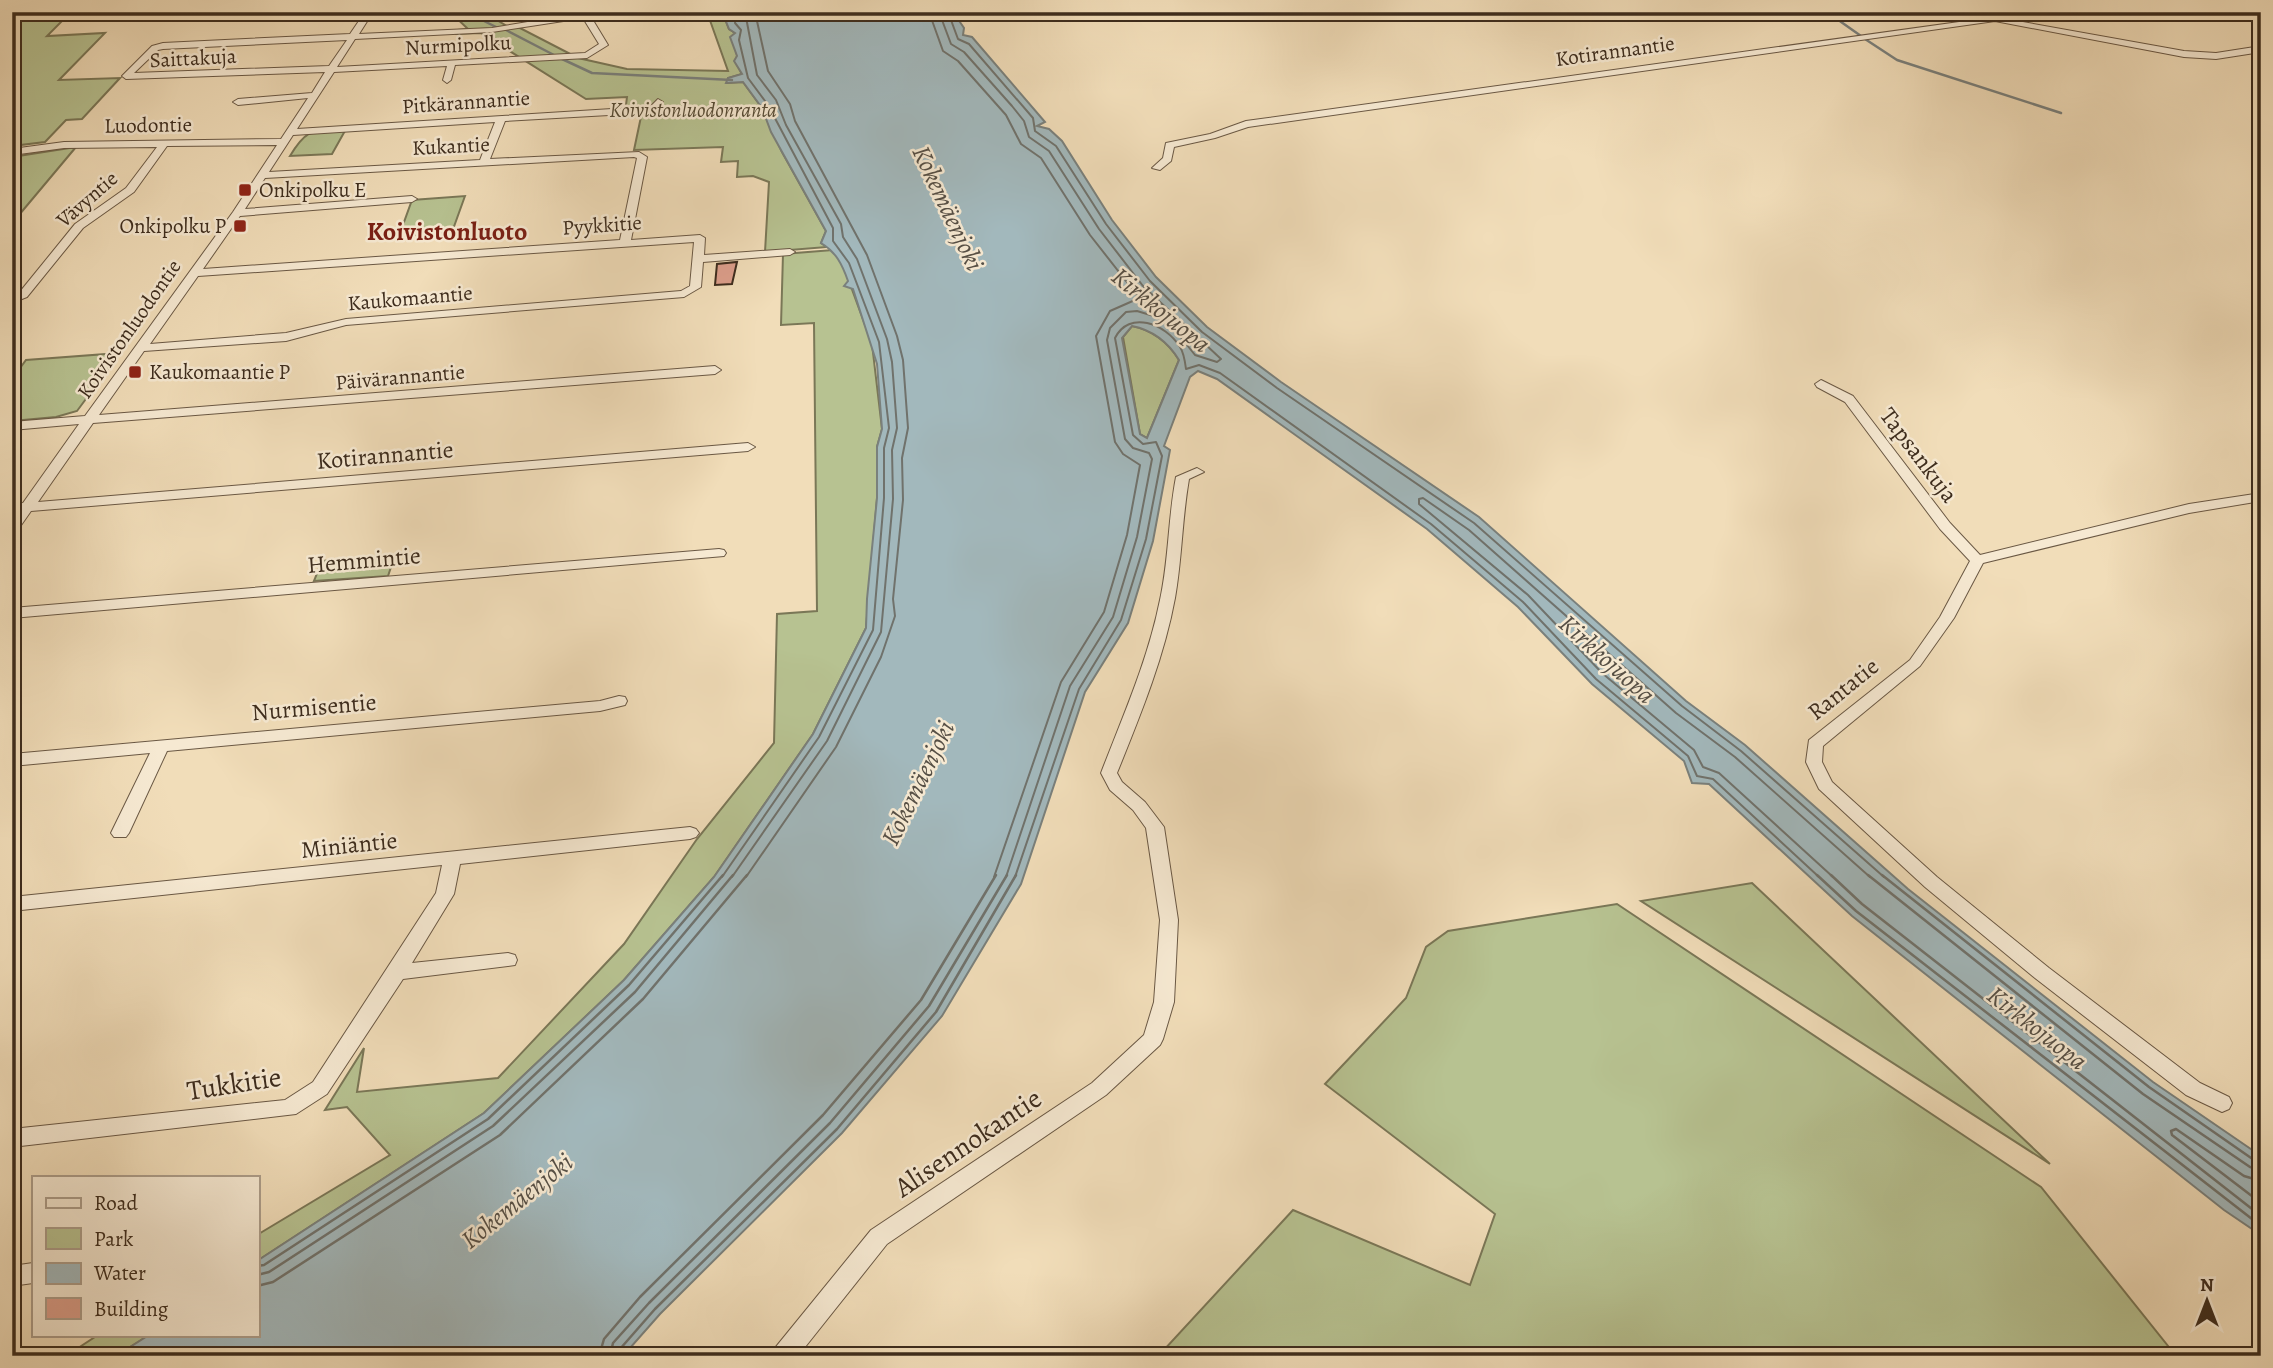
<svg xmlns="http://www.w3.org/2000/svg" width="2273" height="1368" font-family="Alegreya,serif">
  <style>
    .green { fill: #b7c291; stroke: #7a7757; stroke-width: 2 }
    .water { fill: #a2b8bc; stroke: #7a807c; stroke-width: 2; fill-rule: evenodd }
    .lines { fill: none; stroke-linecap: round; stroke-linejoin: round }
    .shore-far1 { stroke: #70726c; stroke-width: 2 }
    .shore { stroke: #70726c; stroke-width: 2.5 }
    .stream { stroke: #7a807c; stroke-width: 2.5 }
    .building { fill: #dc9e8b; stroke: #3d2c1d; stroke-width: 2 }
    .minor-casing { stroke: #6a5844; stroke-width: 2 }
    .minor { fill: #f6e9d2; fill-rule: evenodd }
    .poi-dot { fill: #8f2418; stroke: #f6e9d2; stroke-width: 2.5 }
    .labels { text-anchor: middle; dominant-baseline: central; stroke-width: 5; stroke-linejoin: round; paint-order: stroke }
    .far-street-label { font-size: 21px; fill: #3d2c1d; stroke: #f6e9d2 }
    .far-park-label { font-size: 21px; font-style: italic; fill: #554a34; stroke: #f6e9d2 }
    .far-poi-label { font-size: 21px; fill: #3d2c1d; stroke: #f6e9d2; text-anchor: start }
    .street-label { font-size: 24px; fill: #3d2c1d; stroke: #f6e9d2 }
    .water-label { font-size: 26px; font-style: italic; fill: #564f45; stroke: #f6e9d2 }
    .far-district-label { font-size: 26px; font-weight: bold; fill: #7a1f14; stroke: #f6e9d2 }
    .near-street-label { font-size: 28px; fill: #3d2c1d; stroke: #f6e9d2 }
  </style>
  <rect width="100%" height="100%" fill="#f1ddb9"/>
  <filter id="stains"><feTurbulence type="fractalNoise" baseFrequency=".00286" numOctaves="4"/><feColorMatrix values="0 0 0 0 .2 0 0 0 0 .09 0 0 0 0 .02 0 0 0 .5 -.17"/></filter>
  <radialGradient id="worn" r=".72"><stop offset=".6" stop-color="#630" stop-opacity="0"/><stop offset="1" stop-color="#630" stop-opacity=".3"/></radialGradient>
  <g class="green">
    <path d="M 12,12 L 19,12 L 14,18 L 56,16 L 52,20 L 64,19 L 47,36 L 105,33 L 59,80 L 120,78 L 82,119 L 66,120 L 45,142 L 12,146 Z"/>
    <path d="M 450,12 L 483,12 L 507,26 L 520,28 L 578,58 L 627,69 L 728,71 L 707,12 L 729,14 L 725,19 L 729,29 L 735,33 L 737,56 L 735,61 L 742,74 L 728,78 L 727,83 L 743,82 L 762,108 L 782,152 L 826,231 L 821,243 L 827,247 L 765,252 L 769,182 L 753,176 L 737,177 L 738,161 L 721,162 L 723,147 L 634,150 L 642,112 L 625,113 L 627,97 L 586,99 L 481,33 L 456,34 L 458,30 L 468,29 Z"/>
    <path d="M 346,129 L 332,154 L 290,156 C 308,126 313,132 346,129 Z"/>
    <path d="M 76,147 L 19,215 L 12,222 L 12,157 Z"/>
    <path d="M 465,196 L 452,232 L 399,236 L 412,200 Z"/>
    <path d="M 833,250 L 843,265 L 872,344 L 882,429 L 877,447 L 877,498 L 866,628 L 813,734 L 714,877 L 624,980 L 484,1113 L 257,1261 L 257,1235 L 390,1155 L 347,1107 L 325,1110 L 364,1048 L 357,1092 L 498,1078 L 624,944 L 697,839 L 774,743 L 777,614 L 817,611 L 814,323 L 781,325 L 783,254 Z"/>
    <path d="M 1132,326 C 1152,330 1168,342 1179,360 L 1147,438 L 1140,434 L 1123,337 Z"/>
    <path d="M 120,353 L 77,411 L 56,417 L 12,421 L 12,379 L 26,360 Z"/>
    <path d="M 395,555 L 388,576 L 314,581 L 322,561 Z"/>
    <path d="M 1752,883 L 2050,1164 L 1641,901 Z"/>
    <path d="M 1617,904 L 2041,1187 L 2176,1356 L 973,1356 L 974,1352 L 1163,1351 L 1293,1210 L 1470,1285 L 1495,1214 L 1325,1084 L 1406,998 L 1426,947 L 1448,931 Z"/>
    <path d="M 98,1335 L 149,1335 L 116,1356 L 66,1356 Z"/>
  </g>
  <path class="water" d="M 722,12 L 953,12 L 964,28 L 963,35 L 972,37 L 1045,122 L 1037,126 L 1049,129 L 1062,141 L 1112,220 L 1156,277 L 1207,327 L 1281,382 L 1479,517 L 1686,701 L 1745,745 L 1908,889 L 2153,1082 L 2261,1156 L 2261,1235 L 2224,1210 L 1852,916 L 1709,784 L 1692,783 L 1684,761 L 1592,684 L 1518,607 L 1427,529 L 1217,379 L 1198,371 L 1190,377 L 1164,446 L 1170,450 L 1153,541 L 1128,623 L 1085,692 L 1021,884 L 942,1016 L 842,1133 L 660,1314 L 623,1356 L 116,1356 L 149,1335 L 257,1335 L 257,1261 L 484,1113 L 624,980 L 714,877 L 813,734 L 866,628 L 867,599 L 877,498 L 877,447 L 882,429 L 877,364 L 853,289 L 844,286 L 848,281 C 842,264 836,252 821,243 L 826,231 L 771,132 L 762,108 L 743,82 L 726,83 L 728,78 L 742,74 L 734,61 L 737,56 L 730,37 L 735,33 L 729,29 L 725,19 L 729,14 ZM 1132,326 C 1152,330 1168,342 1179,360 L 1147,438 L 1140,434 L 1122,338 Z"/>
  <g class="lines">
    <g class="shore-far1">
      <path d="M 929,12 L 943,51 L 958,61 L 1006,115 L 1021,144 L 1041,158 L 1090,235 L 1137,295 L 1135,300 L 1110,311 L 1096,336 L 1115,442 L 1123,454 L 1140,465 L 1127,535 L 1104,612 L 1061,682 L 994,877"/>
      <path d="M 939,12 L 951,44 L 964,52 L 1012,106 L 1024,121 L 1029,137 L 1049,151 L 1099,229 L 1143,286 L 1221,359 L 1217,362 L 1195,355 L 1175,330 L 1157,317 L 1137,311 L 1126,312 L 1110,328 L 1107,340 L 1125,439 L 1133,448 L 1149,453 L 1152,459 L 1137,537 L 1113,617 L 1070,686 L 1006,877"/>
      <path d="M 948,12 L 958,39 L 969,44 L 1033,118 L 1035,131 L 1056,146 L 1106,224 L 1150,281 L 1202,332 L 1277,388 L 1474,523 L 1682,706 L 1741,751 L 1884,877"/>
      <path d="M 722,877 L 819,737 L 873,630 L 884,498 L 884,448 L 889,428 L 879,342 L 849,263 L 833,241 L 833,228 L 768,105 L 748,78 L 739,40 L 741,30 L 735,23 L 736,12"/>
      <path d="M 732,877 L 827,741 L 881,632 L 893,499 L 892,450 L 897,428 L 892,362 L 887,339 L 857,259 L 843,237 L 841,224 L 786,125 L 776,100 L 757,75 L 745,12"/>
      <path d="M 746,877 L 836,747 L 881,657 L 895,616 L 893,599 L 903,500 L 902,458 L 908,428 L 903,360 L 897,336 L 867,255 L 795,121 L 790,104 L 768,71 L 755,12"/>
      <path d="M 1015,877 L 1079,689 L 1121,620 L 1146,539 L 1162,456 L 1156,442 L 1143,444 L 1133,435 L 1115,338 C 1129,310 1165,323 1180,347 C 1184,353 1185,361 1186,369 L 1199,365 L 1220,373 L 1431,524 L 1523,602 L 1596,679 L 1688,756 L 1697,776 L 1713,779 L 1819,877"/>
      <path d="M 1833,877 L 1719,773 L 1703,767 L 1694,750 L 1602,673 L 1528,595 L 1419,504 L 1419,499 L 1423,498 L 1469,530 L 1676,713 L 1735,757 L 1870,877"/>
    </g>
    <g class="shore">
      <path d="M 1817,875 L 1856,911 L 2261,1226"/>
      <path d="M 1831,875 L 1862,904 L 2261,1216"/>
      <path d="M 1868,875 L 2143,1094 L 2250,1167 L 2261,1170"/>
      <path d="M 1882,875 L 2149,1087 L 2254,1160 L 2261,1161"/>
      <path d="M 2261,1181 L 2244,1176 L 2176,1129 L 2171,1131 L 2172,1135 L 2261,1203"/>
      <path d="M 257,1266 L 264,1265 L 488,1119 L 629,985 L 723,875"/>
      <path d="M 257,1275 L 269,1272 L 493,1126 L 635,992 L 733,875"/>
      <path d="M 257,1286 L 273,1282 L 500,1135 L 643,999 L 747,875"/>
      <path d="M 599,1356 L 604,1339 L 640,1297 L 823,1115 L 921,1000 L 996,875"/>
      <path d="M 610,1356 L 613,1343 L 649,1303 L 830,1123 L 929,1006 L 1007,875"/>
      <path d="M 619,1356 L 620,1349 L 655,1309 L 837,1129 L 936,1012 L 1016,875"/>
    </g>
    <g class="stream">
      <path d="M 466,12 L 496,27"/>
      <path d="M 1827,12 L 1861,36"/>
      <path d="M 506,30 L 554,55"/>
      <path d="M 1865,39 L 1897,60 L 2061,113"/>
      <path d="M 562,59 L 592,73 L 732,80"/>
      <path d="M 12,101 L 17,110 L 14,144"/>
    </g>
  </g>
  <path class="building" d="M 737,262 L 732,284 L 715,285 L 717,264 Z"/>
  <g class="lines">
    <g class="minor-casing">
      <g id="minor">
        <path d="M 62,12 L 71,12 L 69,14 L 191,12 L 187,14 L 58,19 Z"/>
        <path d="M 365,12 L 373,12 L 359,34 L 492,28 L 588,12 L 608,45 L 587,58 L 455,65 L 451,80 L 447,83 L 443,80 L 447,66 L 334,72 L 297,129 L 644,107 L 652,105 L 658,99 L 663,102 L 658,109 L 644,113 L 505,121 L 490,159 L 639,152 L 647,157 L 631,240 L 700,235 L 705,238 L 704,255 L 790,249 L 795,252 L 790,255 L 703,262 L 701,287 L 684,297 L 346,325 L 286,341 L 144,351 L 99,415 L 715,366 L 721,370 L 715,374 L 93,423 L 38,502 L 748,443 L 755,447 L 748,451 L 31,511 L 17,531 L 12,532 L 12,518 L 17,512 L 12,512 L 12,504 L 23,503 L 79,424 L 12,430 L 12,422 L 85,416 L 233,212 L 277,145 L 167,146 L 134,192 L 83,228 L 27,297 L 12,303 L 12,296 L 19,293 L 75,224 L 126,188 L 157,147 L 64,148 L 12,155 L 12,149 L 64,142 L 281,139 L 308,98 L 238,105 L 233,102 L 238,99 L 312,93 L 325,72 L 126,79 L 122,76 L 152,46 L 163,43 L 350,34 ZM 583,18 L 599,44 L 585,53 L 337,67 L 355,39 L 492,32 ZM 347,40 L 329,66 L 134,73 L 158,50 L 163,49 ZM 495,122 L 480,160 L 269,172 L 293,135 ZM 634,157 L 637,158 L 620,240 L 203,269 L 240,216 L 412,202 L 417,199 L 412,196 L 245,209 L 265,178 ZM 694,242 L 690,286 L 681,291 L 346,319 L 286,333 L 150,344 L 198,276 Z"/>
        <path d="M 1995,17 L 2184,51 L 2216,53 L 2261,46 L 2261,52 L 2216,59 L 2184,57 L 1995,21 L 1248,127 L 1215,138 L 1174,147 L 1171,161 L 1160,170 L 1152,168 L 1163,158 L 1166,143 L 1210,134 L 1246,121 Z"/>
        <path d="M 1821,380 L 1853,396 L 1950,523 L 1980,555 L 2189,504 L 2261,493 L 2261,501 L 2189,513 L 1983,563 L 1954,618 L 1920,666 L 1823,746 L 1822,762 L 1832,782 L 1937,877 L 2049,968 L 2200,1083 L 2229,1097 L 2232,1103 L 2229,1109 L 2222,1112 L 2186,1095 L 2035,978 L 1925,887 L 1819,789 L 1806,762 L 1809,740 L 1910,660 L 1940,617 L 1970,561 L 1940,529 L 1845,402 L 1817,387 L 1815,384 Z"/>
        <path d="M 1197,468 L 1204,472 L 1189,479 C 1182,519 1182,559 1175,598 C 1164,658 1140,716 1117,773 L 1122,782 L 1145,802 L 1164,827 L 1178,920 L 1174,1002 L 1163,1039 L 1160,1045 L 1106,1095 L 887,1244 L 798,1356 L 771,1356 L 775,1348 L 871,1230 L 1092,1083 L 1144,1035 L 1154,1002 L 1160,920 L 1146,828 L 1133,810 L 1110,790 L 1101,773 C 1123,716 1148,660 1160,600 C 1169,559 1168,518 1176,477 Z"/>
        <path d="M 719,549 L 724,550 L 726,553 L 724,556 L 12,618 L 12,608 Z"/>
        <path d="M 619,696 L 625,697 L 627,701 L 625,705 L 600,711 L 167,751 L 129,833 L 126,837 L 114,837 L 111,833 L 150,753 L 12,766 L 12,754 L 600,701 Z"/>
        <path d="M 690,827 L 696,829 L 699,833 L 696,837 L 690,839 L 460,864 L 454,894 L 412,963 L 508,953 L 515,955 L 517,960 L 515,965 L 403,979 L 327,1094 L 296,1114 L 12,1147 L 12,1129 L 285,1100 L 313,1082 L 436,893 L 442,865 L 12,911 L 12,897 Z"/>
        <path d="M 33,1263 L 33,1283 L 12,1286 L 12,1266 Z"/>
      </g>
    </g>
    <use href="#minor" class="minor"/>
  </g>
  <g class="poi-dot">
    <rect x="238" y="183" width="14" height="14" rx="3.5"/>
    <rect x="233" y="219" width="14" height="14" rx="3.5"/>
    <rect x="128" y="365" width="14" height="14" rx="3.5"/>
  </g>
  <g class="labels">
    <g class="far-street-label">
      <text transform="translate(458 45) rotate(-3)">Nurmipolku</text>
      <text transform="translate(1615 51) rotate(-8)">Kotirannantie</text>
      <text transform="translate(193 58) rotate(-3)">Saittakuja</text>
      <text transform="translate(466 102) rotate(-4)">Pitkärannantie</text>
      <text transform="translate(148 125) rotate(-1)">Luodontie</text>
      <text transform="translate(451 146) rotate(-3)">Kukantie</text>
      <text transform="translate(87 199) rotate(-41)">Vävyntie</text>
      <text transform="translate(602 225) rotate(-4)">Pyykkitie</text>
      <text transform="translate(410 298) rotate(-5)">Kaukomaantie</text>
      <text transform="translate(129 329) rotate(-55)">Koivistonluodontie</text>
      <text transform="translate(400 377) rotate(-5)">Päivärannantie</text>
    </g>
    <g class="far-park-label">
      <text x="693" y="110">Koivistonluodonranta</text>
    </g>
    <g class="far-poi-label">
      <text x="259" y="190">Onkipolku E</text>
      <text x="226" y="226" text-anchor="end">Onkipolku P</text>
      <text x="149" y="372">Kaukomaantie P</text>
    </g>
    <g class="street-label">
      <text transform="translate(385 455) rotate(-5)">Kotirannantie</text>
      <text transform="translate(1919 455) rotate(53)">Tapsankuja</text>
      <text transform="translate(364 560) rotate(-5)">Hemmintie</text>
      <text transform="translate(1843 689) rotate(-39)">Rantatie</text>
      <text transform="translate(314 707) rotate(-5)">Nurmisentie</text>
      <text transform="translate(349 845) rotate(-6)">Miniäntie</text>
    </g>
    <g class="water-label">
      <text transform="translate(948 208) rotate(65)">Kokemäenjoki</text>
      <text transform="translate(1161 310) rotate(39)">Kirkkojuopa</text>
      <text transform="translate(1607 659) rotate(42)">Kirkkojuopa</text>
      <text transform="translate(918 783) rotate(-64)">Kokemäenjoki</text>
      <text transform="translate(2037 1028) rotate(38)">Kirkkojuopa</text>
      <text transform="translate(517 1201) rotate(-39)">Kokemäenjoki</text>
    </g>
    <g class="far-district-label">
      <text x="447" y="231">Koivistonluoto</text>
    </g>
    <g class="near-street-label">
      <text transform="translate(234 1084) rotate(-9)">Tukkitie</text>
      <text transform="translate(968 1143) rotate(-34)">Alisennokantie</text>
    </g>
  </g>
  <rect width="2273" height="1368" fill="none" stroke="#f1ddb9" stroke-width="42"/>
  <rect x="14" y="14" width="2245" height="1340" fill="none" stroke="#3d2c1d" stroke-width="3.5"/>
  <rect x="21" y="21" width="2231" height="1326" fill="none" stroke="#3d2c1d" stroke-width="2"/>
  <rect x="32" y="1176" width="228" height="161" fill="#f6e9d2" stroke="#ac9d8a" stroke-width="2"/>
  <rect x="46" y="1198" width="35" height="10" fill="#f6e9d2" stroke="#ac9d8a" stroke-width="2"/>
  <text x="94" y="1210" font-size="21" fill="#3d2c1d">Road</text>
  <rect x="46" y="1228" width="35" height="21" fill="#b7c291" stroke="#ac9d8a" stroke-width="2"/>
  <text x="94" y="1246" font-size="21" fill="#3d2c1d">Park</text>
  <rect x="46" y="1263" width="35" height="21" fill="#a2b8bc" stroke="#ac9d8a" stroke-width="2"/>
  <text x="94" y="1280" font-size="21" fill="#3d2c1d">Water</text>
  <rect x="46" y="1298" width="35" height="21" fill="#dc9e8b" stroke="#ac9d8a" stroke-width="2"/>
  <text x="94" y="1316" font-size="21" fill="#3d2c1d">Building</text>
  <g transform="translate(2207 1301)" stroke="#f6e9d2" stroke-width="5" paint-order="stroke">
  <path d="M0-5L12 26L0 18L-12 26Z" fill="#3d2c1d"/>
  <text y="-10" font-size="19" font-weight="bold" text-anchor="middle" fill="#3d2c1d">N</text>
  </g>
  <rect width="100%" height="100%" filter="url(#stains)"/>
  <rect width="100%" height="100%" fill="url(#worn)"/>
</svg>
